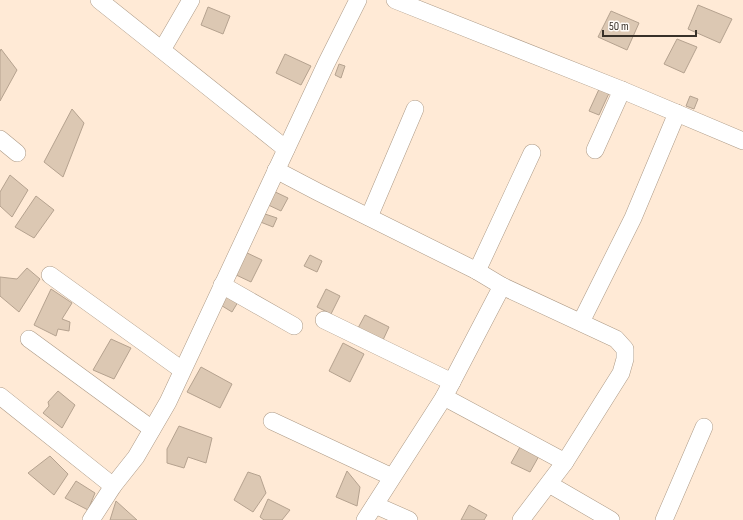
<svg xmlns="http://www.w3.org/2000/svg" width="743" height="520" font-family="'Sofia Sans Condensed',sans-serif">
  <style>
    .building { fill: #dcc8b3; stroke: #b5a28f }
    .lines { fill: none; stroke-linecap: round; stroke-linejoin: round }
    .minor-casing { stroke: #ad9a86; stroke-width: 18 }
    .minor { stroke: #fff; stroke-width: 17 }
  </style>
  <rect width="100%" height="100%" fill="#ffead6"/>
  <g class="building">
    <path d="M 698,5 L 732,19 L 720,43 L 688,29 Z"/>
    <path d="M 208,7 L 230,16 L 223,34 L 201,25 Z"/>
    <path d="M 611,11 L 639,23 L 627,50 L 598,37 Z"/>
    <path d="M 677,39 L 697,47 L 684,73 L 664,64 Z"/>
    <path d="M 1,49 L 17,70 L 0,101 L 0,52 Z"/>
    <path d="M 285,54 L 311,66 L 301,85 L 276,73 Z"/>
    <path d="M 339,64 L 345,66 L 341,78 L 335,75 Z"/>
    <path d="M 600,87 L 610,91 L 599,115 L 589,111 Z"/>
    <path d="M 690,96 L 698,99 L 694,109 L 686,106 Z"/>
    <path d="M 72,109 L 84,123 L 63,177 L 44,162 Z"/>
    <path d="M 10,175 L 28,190 L 12,217 L 0,206 L 0,192 Z"/>
    <path d="M 269,189 L 288,198 L 281,211 L 262,202 Z"/>
    <path d="M 36,196 L 54,210 L 34,238 L 15,227 Z"/>
    <path d="M 262,213 L 277,218 L 273,227 L 258,221 Z"/>
    <path d="M 243,251 L 262,260 L 251,282 L 232,273 Z"/>
    <path d="M 310,255 L 322,261 L 317,272 L 304,266 Z"/>
    <path d="M 27,268 L 40,279 L 19,312 L 0,296 L 0,277 L 17,279 Z"/>
    <path d="M 51,289 L 72,303 L 62,319 L 70,322 L 69,331 L 58,329 L 56,336 L 34,325 Z"/>
    <path d="M 326,289 L 340,296 L 331,314 L 317,307 Z"/>
    <path d="M 225,294 L 238,302 L 232,312 L 219,304 Z"/>
    <path d="M 365,315 L 389,327 L 383,340 L 358,328 Z"/>
    <path d="M 111,339 L 131,348 L 114,379 L 93,370 Z"/>
    <path d="M 343,343 L 364,354 L 350,382 L 329,371 Z"/>
    <path d="M 201,367 L 232,384 L 220,408 L 187,392 Z"/>
    <path d="M 58,391 L 75,405 L 62,428 L 43,413 L 49,406 L 48,402 Z"/>
    <path d="M 179,426 L 212,438 L 206,463 L 188,457 L 184,468 L 167,463 L 167,449 Z"/>
    <path d="M 520,447 L 539,456 L 530,472 L 511,463 Z"/>
    <path d="M 50,456 L 68,474 L 54,495 L 28,473 Z"/>
    <path d="M 347,471 L 360,487 L 357,506 L 336,497 Z"/>
    <path d="M 248,472 L 260,476 L 266,493 L 253,512 L 234,500 Z"/>
    <path d="M 76,481 L 95,493 L 88,510 L 65,498 Z"/>
    <path d="M 268,499 L 290,510 L 282,520 L 264,520 L 260,517 Z"/>
    <path d="M 116,501 L 137,520 L 110,520 Z"/>
    <path d="M 469,505 L 487,515 L 484,520 L 461,520 Z"/>
  </g>
  <g class="lines">
    <g class="minor-casing">
      <g id="minor">
        <path d="M 99,0 L 286,149"/>
        <path d="M 395,0 L 622,90 L 743,141"/>
        <path d="M 162,50 L 191,0"/>
        <path d="M 0,139 L 17,153"/>
        <path d="M 595,150 L 622,90"/>
        <path d="M 276,170 L 318,192 L 477,271 L 502,286 L 616,339 L 625,349 L 625,359 L 621,373 L 565,462 L 521,520"/>
        <path d="M 369,217 L 415,109"/>
        <path d="M 477,271 L 532,153"/>
        <path d="M 50,275 L 182,370"/>
        <path d="M 222,285 L 294,326"/>
        <path d="M 324,320 L 452,382"/>
        <path d="M 581,322 L 633,218 L 677,113"/>
        <path d="M 29,339 L 152,429"/>
        <path d="M 0,396 L 113,486"/>
        <path d="M 444,397 L 565,462"/>
        <path d="M 272,421 L 392,477"/>
        <path d="M 549,484 L 611,520"/>
        <path d="M 375,505 L 409,520"/>
        <path d="M 91,520 L 113,486 L 136,457 L 168,402 L 326,64 L 358,0"/>
        <path d="M 365,520 L 444,397 L 502,286"/>
        <path d="M 664,520 L 704,427"/>
      </g>
    </g>
    <use href="#minor" class="minor"/>
  </g>
  <path d="M603 30v6h93v-6" fill="none" stroke="#383129" stroke-width="2"/>
  <text x="609" y="30" font-size="12" fill="#383129" stroke="#fffbf7" stroke-width="3" paint-order="stroke">50 m</text>
</svg>
